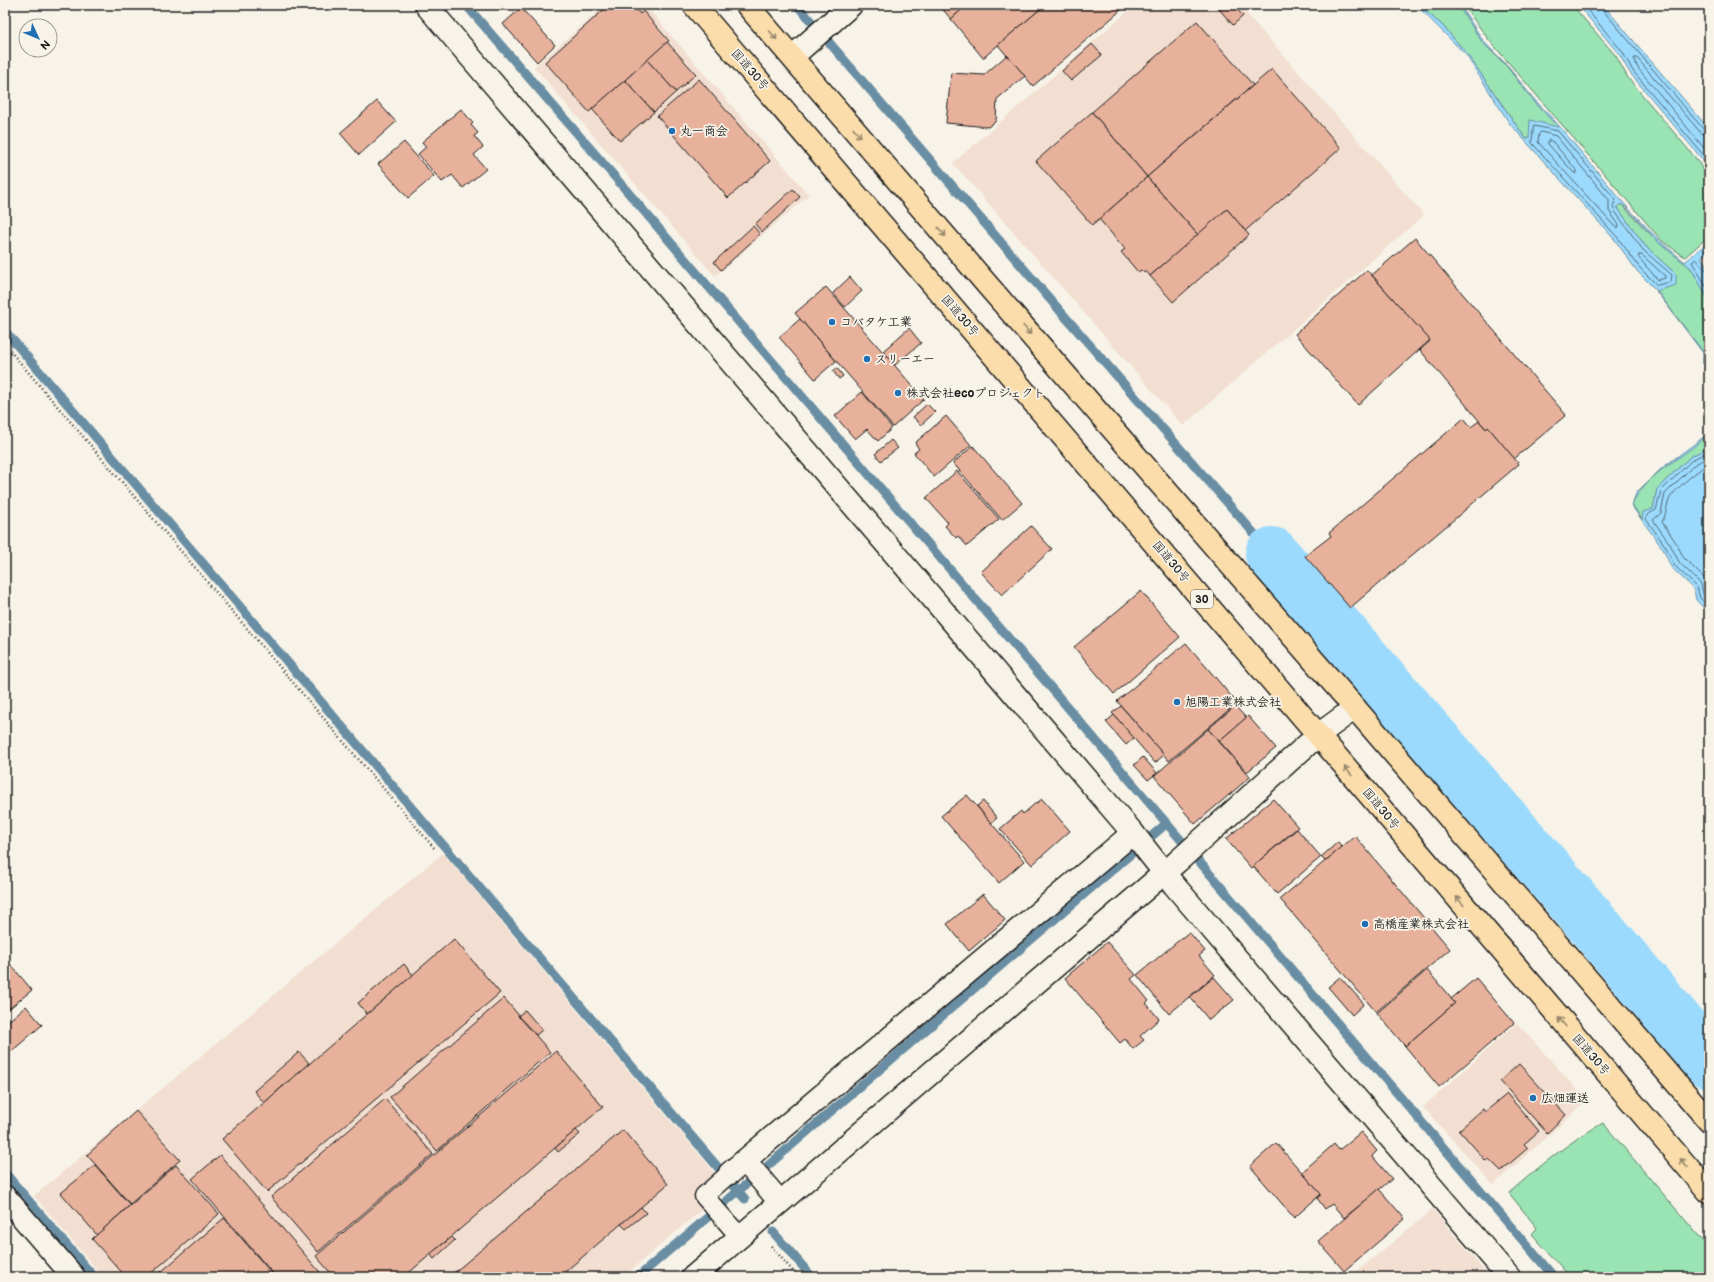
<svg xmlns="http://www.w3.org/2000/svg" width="1714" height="1282" font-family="'Balsamiq Sans','Klee One',sans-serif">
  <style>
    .built { fill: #f2dfd1 }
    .green { fill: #9ae3b3; stroke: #5b8068 }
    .water { fill: #9cdafd; stroke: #698ea3 }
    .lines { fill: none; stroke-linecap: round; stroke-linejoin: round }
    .shore { stroke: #4f6876; stroke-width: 1 }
    .stream { stroke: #698ea3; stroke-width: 9 }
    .river { stroke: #9cdafd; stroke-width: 54 }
    .building { fill: #e7b19c; stroke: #1c1c1c }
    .lane-casing { stroke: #1c1c1c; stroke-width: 21 }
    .street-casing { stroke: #1c1c1c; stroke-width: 25 }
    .highway-casing { stroke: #1c1c1c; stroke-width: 25 }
    .path { stroke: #1c1c1c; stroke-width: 2.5; stroke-dasharray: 1 3; stroke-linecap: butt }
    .lane { stroke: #f7f3e8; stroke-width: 18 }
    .street { stroke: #f7f3e8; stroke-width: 22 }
    .highway { stroke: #faddab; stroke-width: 22 }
    .oneway { stroke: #96866b }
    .poi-dot { fill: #1f6fb2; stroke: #f7f3e8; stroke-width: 1.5 }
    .labels { text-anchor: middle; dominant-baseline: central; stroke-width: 3.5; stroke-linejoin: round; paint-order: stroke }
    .shield { fill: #f7f3e8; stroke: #5e5c59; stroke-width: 1 }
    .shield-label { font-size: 11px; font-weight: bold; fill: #1c1c1c }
    .street-label { font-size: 12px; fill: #1c1c1c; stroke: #f7f3e8 }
    .poi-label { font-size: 12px; font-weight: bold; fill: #1c1c1c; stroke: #f7f3e8; text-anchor: start }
  </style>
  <rect width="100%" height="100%" fill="#f7f3e8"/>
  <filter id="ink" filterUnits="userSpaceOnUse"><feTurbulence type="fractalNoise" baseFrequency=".025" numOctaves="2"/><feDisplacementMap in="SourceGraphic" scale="8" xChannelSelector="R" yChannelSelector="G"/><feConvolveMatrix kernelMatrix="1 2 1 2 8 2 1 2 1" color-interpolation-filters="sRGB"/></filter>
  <g filter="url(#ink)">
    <g class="built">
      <path d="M 606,5 L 645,5 L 809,195 L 715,276 L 534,67 Z"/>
      <path d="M 1135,5 L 1239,5 L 1424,215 L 1183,426 L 953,163 Z"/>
      <path d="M 443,853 L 714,1172 L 726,1189 L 623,1277 L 103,1277 L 34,1196 Z"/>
      <path d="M 1517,1023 L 1587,1101 L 1493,1185 L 1423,1107 Z"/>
      <path d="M 1433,1209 L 1489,1277 L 1350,1277 Z"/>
    </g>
    <g class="green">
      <path d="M 1418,5 L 1458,5 L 1483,43 L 1505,64 L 1532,99 L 1558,127 L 1526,139 L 1467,54 L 1442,25 Z"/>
      <path d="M 1463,5 L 1572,5 L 1616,56 L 1628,78 L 1698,161 L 1709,181 L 1709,236 L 1685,257 L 1662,241 L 1489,40 Z"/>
      <path d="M 1621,204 L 1658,242 L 1691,268 L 1707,296 L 1709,300 L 1709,370 L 1703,363 L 1704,353 L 1656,290 L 1676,274 L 1646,247 L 1617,207 Z"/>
      <path d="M 1709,434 L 1709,447 L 1690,457 L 1657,489 L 1653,509 L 1643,521 L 1632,505 L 1637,492 L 1662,469 Z"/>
      <path d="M 1603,1123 L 1709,1248 L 1709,1277 L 1570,1277 L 1532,1234 L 1537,1228 L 1509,1193 C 1539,1167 1568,1142 1603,1123 Z"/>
    </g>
    <g class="water">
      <path d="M 1416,5 L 1418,5 L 1442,25 L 1467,54 L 1526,139 L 1529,138 L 1530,120 L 1558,127 L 1532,99 L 1505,64 L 1483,43 L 1458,5 L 1460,5 L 1484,42 L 1505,63 L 1533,98 L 1554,120 L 1627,207 L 1661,242 L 1685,262 L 1709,241 L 1709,249 L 1701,258 L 1709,268 L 1709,300 L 1691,268 L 1658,242 L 1627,208 L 1621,204 L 1617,207 L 1646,247 L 1676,274 L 1676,285 L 1656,291 L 1704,353 L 1703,363 L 1709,370 L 1703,363 L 1703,353 L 1656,290 L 1637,271 L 1615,240 L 1510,124 L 1466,55 Z"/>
      <path d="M 1578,5 L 1603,5 L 1709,129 L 1709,172 L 1702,159 L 1630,73 L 1619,54 Z"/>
      <path d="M 1709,433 C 1685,459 1647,470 1632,505 L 1642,520 L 1643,512 L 1653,509 L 1657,489 L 1690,457 L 1709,447 L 1709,613 L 1696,600 L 1694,589 L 1671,567 L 1663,549 L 1631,505 L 1637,492 L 1662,468 Z"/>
    </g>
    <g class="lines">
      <g class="shore">
        <path d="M 1583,5 L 1622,51 L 1633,71 L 1705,157 L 1709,164"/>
        <path d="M 1601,5 L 1602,9 L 1704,130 L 1709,131"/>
        <path d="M 1534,126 L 1558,131 L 1616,200 L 1613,206 L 1614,210 L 1643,250 L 1672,275 L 1671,282 L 1657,285 L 1640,268 L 1618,238 L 1532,143 Z"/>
        <path d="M 1541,132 L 1556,136 L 1609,200 L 1609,211 L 1619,225 L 1618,228 L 1615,227 L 1538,142 L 1539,134 Z"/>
        <path d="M 1709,136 L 1701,133 L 1637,58 L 1634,58 L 1638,68 L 1709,154"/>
        <path d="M 1549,140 L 1553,142 L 1577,171 L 1577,173 L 1574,173 L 1548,144 Z"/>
        <path d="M 1639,255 L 1642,255 L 1665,276 L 1665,278 L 1658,280 L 1639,258 Z"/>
        <path d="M 1709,270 L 1705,269 L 1696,259 L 1692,262 L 1709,291"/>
        <path d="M 1709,451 L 1692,460 L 1661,491 L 1656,510 L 1647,515 L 1646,519 L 1666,547 L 1674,565 L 1697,587 L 1700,598 L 1709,607"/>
        <path d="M 1709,457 L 1695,464 L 1665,494 L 1661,513 L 1653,520 L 1670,544 L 1679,562 L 1701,584 L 1704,596 L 1709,600"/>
        <path d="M 1709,464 C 1700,468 1675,489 1670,498 C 1666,506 1667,513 1662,522 L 1675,541 L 1684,558 L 1706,580 L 1709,589"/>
      </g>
      <g class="stream">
        <path d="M 466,5 L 614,176 L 1554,1277"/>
        <path d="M 797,5 L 1055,305 L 1272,554"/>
        <path d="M 5,331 L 745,1199"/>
        <path d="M 5,1173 L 94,1277"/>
        <path d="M 773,1232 L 812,1277"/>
        <path d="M 638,1277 L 1167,823"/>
      </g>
      <path class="river" d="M 1272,554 L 1600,932 L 1709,1061"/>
    </g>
    <g class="building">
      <path d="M 609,5 L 633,5 L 640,14 L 643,11 L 669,41 L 589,112 L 545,62 Z"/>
      <path d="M 939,5 L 967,5 L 951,19 Z"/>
      <path d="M 967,5 L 1045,5 L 983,58 L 951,19 Z"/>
      <path d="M 1045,5 L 1127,5 L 1033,86 L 998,45 Z"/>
      <path d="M 1222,5 L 1233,5 L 1243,16 L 1233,25 L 1218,8 Z"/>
      <path d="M 521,8 L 555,45 L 537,62 L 503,24 Z"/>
      <path d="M 1197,21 L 1253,85 L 1147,177 L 1092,112 Z"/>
      <path d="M 667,42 L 696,74 L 676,92 L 647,60 Z"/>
      <path d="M 1092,44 L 1102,55 L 1071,81 L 1062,71 Z"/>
      <path d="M 1007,55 L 1025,76 L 997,99 L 996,121 L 988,127 L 946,123 L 951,73 L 984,75 Z"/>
      <path d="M 647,60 L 676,92 L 654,112 L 625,80 Z"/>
      <path d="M 1272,69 L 1341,148 L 1245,231 L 1227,209 L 1198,235 L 1147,177 Z"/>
      <path d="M 699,79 L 770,161 L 728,198 L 657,116 Z"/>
      <path d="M 625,80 L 654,112 L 620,141 L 592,109 Z"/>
      <path d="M 377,101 L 396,122 L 359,155 L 340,133 Z"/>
      <path d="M 461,109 L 473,123 L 471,125 L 478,133 L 474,136 L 483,147 L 474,155 L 486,169 L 463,188 L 452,175 L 442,182 L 418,154 L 426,147 L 422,142 Z"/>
      <path d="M 1092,112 L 1147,177 L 1092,225 L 1036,161 Z"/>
      <path d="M 404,142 L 434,176 L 408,198 L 378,164 Z"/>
      <path d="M 1147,177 L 1198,235 L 1150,276 L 1146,271 L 1144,273 L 1141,270 L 1138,272 L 1121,252 L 1125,249 L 1099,219 Z"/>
      <path d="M 793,189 L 800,197 L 762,232 L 755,224 Z"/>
      <path d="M 1227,209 L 1249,235 L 1173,302 L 1150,276 Z"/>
      <path d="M 753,226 L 760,234 L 721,270 L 714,262 Z"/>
      <path d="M 1415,238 L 1566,415 L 1514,459 L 1488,427 L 1486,429 L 1420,350 L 1430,341 L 1372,275 Z"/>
      <path d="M 1367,270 L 1430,340 L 1358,405 L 1295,334 Z"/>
      <path d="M 850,277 L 862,291 L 845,307 L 833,293 Z"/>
      <path d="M 826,287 L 924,399 L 893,427 L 795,313 Z"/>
      <path d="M 800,319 L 836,361 L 815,379 L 779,337 Z"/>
      <path d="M 909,328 L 921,343 L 895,365 L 883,351 Z"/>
      <path d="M 837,368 L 843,376 L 839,379 L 833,371 Z"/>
      <path d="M 862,392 L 892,428 L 878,441 L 867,429 L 855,439 L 835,416 Z"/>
      <path d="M 927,404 L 935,412 L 921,425 L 913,417 Z"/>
      <path d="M 946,416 L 971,445 L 934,477 L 914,453 L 919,449 L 915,443 Z"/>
      <path d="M 1464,418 L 1471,427 L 1479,421 L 1486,429 L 1488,427 L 1519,464 L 1350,608 L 1305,556 L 1331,536 L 1329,533 Z"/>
      <path d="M 891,440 L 898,448 L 881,461 L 875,454 Z"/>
      <path d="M 973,446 L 1022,503 L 1002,520 L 953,463 Z"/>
      <path d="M 957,471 L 999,519 L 967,546 L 958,536 L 956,538 L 945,526 L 948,523 L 926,498 Z"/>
      <path d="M 1031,526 L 1052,549 L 1002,595 L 981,572 Z"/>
      <path d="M 1141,591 L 1180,637 L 1114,694 L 1074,647 Z"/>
      <path d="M 1186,643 L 1237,703 L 1169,761 L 1117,701 Z"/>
      <path d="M 1121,706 L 1164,755 L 1155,763 L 1112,713 Z"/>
      <path d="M 1235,706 L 1246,718 L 1219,741 L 1208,729 Z"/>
      <path d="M 1114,715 L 1134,738 L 1126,745 L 1106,722 Z"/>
      <path d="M 1248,716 L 1276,748 L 1247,772 L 1219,741 Z"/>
      <path d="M 1208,729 L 1250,777 L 1195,824 L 1154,776 Z"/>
      <path d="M 1143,757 L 1157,773 L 1148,780 L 1134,765 Z"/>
      <path d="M 967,795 L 1024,861 L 999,883 L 941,816 Z"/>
      <path d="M 1042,799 L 1070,831 L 1032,865 L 1000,829 L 1021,811 L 1023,814 L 1037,802 L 1037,803 Z"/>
      <path d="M 1273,799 L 1298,827 L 1251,868 L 1226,839 Z"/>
      <path d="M 983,801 L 997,818 L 991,823 L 977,806 Z"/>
      <path d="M 1297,829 L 1321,857 L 1277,894 L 1253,866 Z"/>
      <path d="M 1355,836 L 1450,949 L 1376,1012 L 1280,899 Z"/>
      <path d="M 1338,842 L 1342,847 L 1325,861 L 1321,857 Z"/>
      <path d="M 983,894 L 1005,920 L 969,951 L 947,924 Z"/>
      <path d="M 1189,932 L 1205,951 L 1199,956 L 1215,975 L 1169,1014 L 1137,975 Z"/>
      <path d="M 454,939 L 500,993 L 267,1192 L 222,1139 Z"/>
      <path d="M 1107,942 L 1136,975 L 1131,979 L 1149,1001 L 1146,1003 L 1159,1019 L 1140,1036 L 1144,1040 L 1133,1049 L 1125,1039 L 1120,1043 L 1065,978 Z"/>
      <path d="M 5,958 L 32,990 L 5,1012 Z"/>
      <path d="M 404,964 L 413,975 L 367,1014 L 358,1003 Z"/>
      <path d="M 1427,970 L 1455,1003 L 1405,1046 L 1377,1013 Z"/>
      <path d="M 1214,977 L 1234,1000 L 1209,1020 L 1190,997 Z"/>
      <path d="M 1340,977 L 1364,1004 L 1352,1015 L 1328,987 Z"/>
      <path d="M 1476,978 L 1514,1023 L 1439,1087 L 1405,1046 L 1455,1003 L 1451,999 Z"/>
      <path d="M 504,998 L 550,1052 L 437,1151 L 390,1097 Z"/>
      <path d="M 26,1006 L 42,1025 L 5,1057 L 5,1024 Z"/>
      <path d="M 525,1010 L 542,1030 L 536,1035 L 518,1016 Z"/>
      <path d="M 556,1051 L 603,1107 L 404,1277 L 334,1277 L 316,1256 Z"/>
      <path d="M 299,1052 L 309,1063 L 264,1103 L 254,1091 Z"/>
      <path d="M 1519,1064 L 1566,1115 L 1547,1133 L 1500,1081 Z"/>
      <path d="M 1507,1094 L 1539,1131 L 1524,1144 L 1528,1148 L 1501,1171 L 1489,1159 L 1486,1161 L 1459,1130 L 1483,1109 L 1485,1112 Z"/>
      <path d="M 385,1099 L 433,1154 L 318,1252 L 271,1197 Z"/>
      <path d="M 136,1111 L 180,1160 L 130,1204 L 87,1155 Z"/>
      <path d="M 576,1130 L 580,1134 L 558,1152 L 555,1148 Z"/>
      <path d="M 623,1130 L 668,1184 L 559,1277 L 449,1277 Z"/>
      <path d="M 1361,1132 L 1377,1151 L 1372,1156 L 1392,1179 L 1344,1218 L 1332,1204 L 1325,1209 L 1317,1198 L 1321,1195 L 1302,1172 L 1334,1144 L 1339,1150 Z"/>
      <path d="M 1276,1143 L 1321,1194 L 1294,1218 L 1250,1166 Z"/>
      <path d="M 220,1155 L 324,1277 L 276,1277 L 192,1179 Z"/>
      <path d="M 95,1165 L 130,1205 L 97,1235 L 61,1193 Z"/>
      <path d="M 176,1165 L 219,1214 L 147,1277 L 126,1277 L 92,1239 Z"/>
      <path d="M 1379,1189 L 1405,1219 L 1344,1271 L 1318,1241 Z"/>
      <path d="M 641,1207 L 646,1213 L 626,1229 L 621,1224 Z"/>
      <path d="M 224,1218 L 275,1277 L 155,1277 Z"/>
      <path d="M 452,1237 L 455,1240 L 434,1259 L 430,1254 Z"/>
    </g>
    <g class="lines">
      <g class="lane-casing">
        <path id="lane" d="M 730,1173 L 704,1196 L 740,1237"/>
      </g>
      <g class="street-casing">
        <g id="street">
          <path d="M 426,5 L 1133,833 L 1174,885 L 1509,1277"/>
          <path d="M 792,57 L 851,5"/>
          <path d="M 745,1161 L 780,1202"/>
          <path d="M 730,1173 L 1133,833"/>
          <path d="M 5,1197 L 74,1277"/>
          <path d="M 693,1277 L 1177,862 L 1318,735 L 1355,708"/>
        </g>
      </g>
      <g class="highway-casing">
        <g id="highway">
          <path d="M 694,5 L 1709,1192"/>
          <path d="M 747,5 L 990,288 L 1355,708 L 1709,1121"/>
        </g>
      </g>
      <g class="path">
        <path d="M 5,345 L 435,849"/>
        <path d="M 771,1246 L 798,1277"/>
      </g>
      <use href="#lane" class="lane"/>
      <use href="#street" class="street"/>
      <use href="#highway" class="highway"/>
    </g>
    <defs><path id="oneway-shaft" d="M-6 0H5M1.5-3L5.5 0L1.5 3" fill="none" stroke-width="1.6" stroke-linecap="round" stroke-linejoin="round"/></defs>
    <g class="oneway">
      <use href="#oneway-shaft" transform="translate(773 35) rotate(49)"/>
      <use href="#oneway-shaft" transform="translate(857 133) rotate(49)"/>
      <use href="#oneway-shaft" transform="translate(942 232) rotate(49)"/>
      <use href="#oneway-shaft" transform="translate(1027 330) rotate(49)"/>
      <use href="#oneway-shaft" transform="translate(1348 771) rotate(-130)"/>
      <use href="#oneway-shaft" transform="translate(1460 901) rotate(-130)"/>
      <use href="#oneway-shaft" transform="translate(1562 1022) rotate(-131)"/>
      <use href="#oneway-shaft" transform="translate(1684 1163) rotate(-131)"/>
    </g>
  </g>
  <g class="poi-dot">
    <circle cx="672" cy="131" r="4"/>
    <circle cx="832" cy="322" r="4"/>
    <circle cx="867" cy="359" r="4"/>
    <circle cx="898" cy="393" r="4"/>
    <circle cx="1177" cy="702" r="4"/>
    <circle cx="1365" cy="924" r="4"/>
    <circle cx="1533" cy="1098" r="4"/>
  </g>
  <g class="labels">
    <rect class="shield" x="1191" y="590" width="22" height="18" rx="3"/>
    <g class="shield-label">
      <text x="1202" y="599">30</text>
    </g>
    <g class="street-label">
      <text transform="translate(750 70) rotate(49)">国道30号</text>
      <text transform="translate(960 316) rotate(49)">国道30号</text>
      <text transform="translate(1171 562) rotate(50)">国道30号</text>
      <text transform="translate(1381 809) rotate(50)">国道30号</text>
      <text transform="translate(1591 1055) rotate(49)">国道30号</text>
    </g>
    <g class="poi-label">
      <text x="680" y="131">丸一商会</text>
      <text x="840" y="322">コバタケ工業</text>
      <text x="875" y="359">スリーエー</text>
      <text x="906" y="393">株式会社ecoプロジェクト</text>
      <text x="1185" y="702">旭陽工業株式会社</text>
      <text x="1373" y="924">高橋産業株式会社</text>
      <text x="1541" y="1098">広畑運送</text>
    </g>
  </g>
  <rect width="1714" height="1282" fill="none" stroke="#f7f3e8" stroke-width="20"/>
  <rect x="10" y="10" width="1694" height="1262" fill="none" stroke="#1c1c1c" stroke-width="1.5" filter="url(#ink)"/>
  <g transform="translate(38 38) rotate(134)"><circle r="19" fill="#f7f3e8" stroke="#9f9d96"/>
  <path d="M0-3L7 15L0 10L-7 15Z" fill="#1f6fb2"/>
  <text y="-6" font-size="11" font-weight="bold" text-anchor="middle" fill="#1c1c1c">N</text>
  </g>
</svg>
